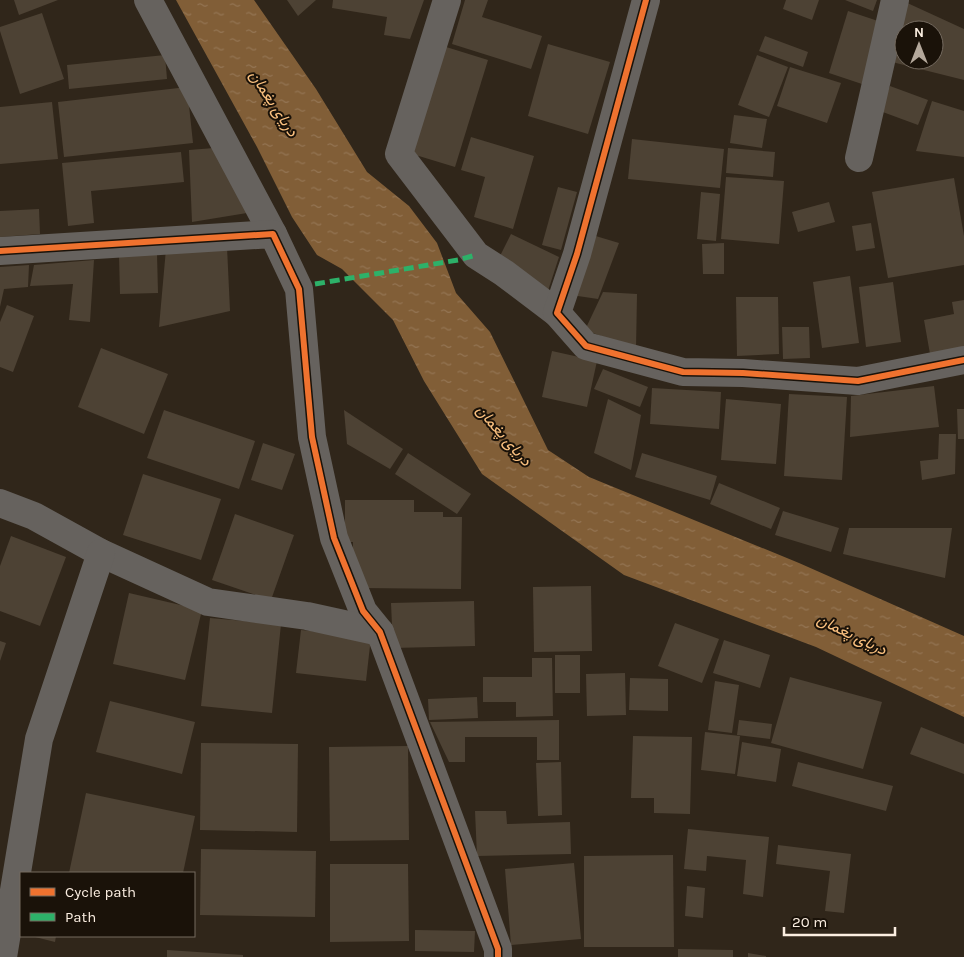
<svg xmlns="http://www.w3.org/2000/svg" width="964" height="957" font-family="Karla,Vazirmatn,sans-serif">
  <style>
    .water { fill: url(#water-ripples) }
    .building { fill: #4d4234; fill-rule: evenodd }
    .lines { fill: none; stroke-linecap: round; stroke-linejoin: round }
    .street { stroke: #66625e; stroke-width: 28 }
    .quiet { stroke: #2db169; stroke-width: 5; stroke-dasharray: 10 5; stroke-linecap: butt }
    .cycleway-casing { stroke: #1a1209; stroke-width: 9 }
    .cycleway { stroke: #ef722f; stroke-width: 6 }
    .labels { text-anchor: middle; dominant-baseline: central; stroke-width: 4; stroke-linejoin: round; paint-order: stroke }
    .water-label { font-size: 16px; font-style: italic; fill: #fac07f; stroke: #1a1209 }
  </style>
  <defs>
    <pattern id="water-ripples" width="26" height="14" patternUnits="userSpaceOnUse" patternTransform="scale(1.25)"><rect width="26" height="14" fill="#815e37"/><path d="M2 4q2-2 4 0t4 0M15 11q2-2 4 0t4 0" fill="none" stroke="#947554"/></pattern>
  </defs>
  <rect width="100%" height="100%" fill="#30261a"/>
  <path class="water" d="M 176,0 L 254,0 L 316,89 L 367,172 L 409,206 L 437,243 L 456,293 L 490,332 L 548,450 L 589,477 L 799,563 L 964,636 L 964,717 L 816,647 L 624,575 L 482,474 L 424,381 L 393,320 L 342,269 L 317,255 L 292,217 L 257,147 Z"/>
  <g class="building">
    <path d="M 14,0 L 58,0 L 19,15 Z"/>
    <path d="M 287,0 L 316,0 L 298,16 Z"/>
    <path d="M 333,0 L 424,0 L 410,39 L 384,35 L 387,17 L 332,8 Z"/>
    <path d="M 465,0 L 488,0 L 482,17 L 542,36 L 531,69 L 452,44 Z"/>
    <path d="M 786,0 L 819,0 L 812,20 L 783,9 Z"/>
    <path d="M 845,0 L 877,0 L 873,11 Z"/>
    <path d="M 903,1 L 964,29 L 964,80 L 892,62 ZM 904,30 L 934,30 L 934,60 L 904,60 Z"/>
    <path d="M 848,11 L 881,22 L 862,84 L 829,73 Z"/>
    <path d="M 42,13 L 64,79 L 20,94 L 0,31 L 0,27 Z"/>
    <path d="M 765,36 L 808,52 L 803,67 L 759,51 Z"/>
    <path d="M 548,44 L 610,62 L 588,134 L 528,116 Z"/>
    <path d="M 443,46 L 488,60 L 455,167 L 409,153 Z"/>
    <path d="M 165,55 L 167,79 L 69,89 L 67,65 Z"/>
    <path d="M 757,55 L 788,67 L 769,117 L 738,105 Z"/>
    <path d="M 790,67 L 841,83 L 827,123 L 777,106 Z"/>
    <path d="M 890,86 L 928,100 L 918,125 L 880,111 Z"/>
    <path d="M 187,87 L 193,143 L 64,157 L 58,102 Z"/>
    <path d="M 932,101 L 964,111 L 964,157 L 916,151 Z"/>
    <path d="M 52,102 L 58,159 L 0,164 L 0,107 Z"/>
    <path d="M 734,115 L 767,119 L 762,148 L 730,143 Z"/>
    <path d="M 471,137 L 534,156 L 513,229 L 474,217 L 485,177 L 461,170 Z"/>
    <path d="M 632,139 L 724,149 L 720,188 L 628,179 Z"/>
    <path d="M 214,148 L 247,213 L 192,222 L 189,150 Z"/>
    <path d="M 728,148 L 775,152 L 773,177 L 726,173 Z"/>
    <path d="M 181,152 L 184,182 L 91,191 L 94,223 L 68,226 L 62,163 Z"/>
    <path d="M 726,177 L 784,181 L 779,244 L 721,239 Z"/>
    <path d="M 954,178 L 964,236 L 964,265 L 888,278 L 872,192 Z"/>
    <path d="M 558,187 L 577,192 L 561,250 L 542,245 Z"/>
    <path d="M 701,192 L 720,194 L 716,241 L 697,239 Z"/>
    <path d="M 829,202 L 835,222 L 798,232 L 792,212 Z"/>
    <path d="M 39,209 L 40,234 L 0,237 L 0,211 Z"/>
    <path d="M 871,223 L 875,248 L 856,251 L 852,226 Z"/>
    <path d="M 511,234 L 559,257 L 546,297 L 500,256 Z"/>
    <path d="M 589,234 L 619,243 L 598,299 L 571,295 Z"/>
    <path d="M 724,243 L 724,274 L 703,274 L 702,244 Z"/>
    <path d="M 227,247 L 230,311 L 159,327 L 166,249 Z"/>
    <path d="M 119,254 L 157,254 L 158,293 L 120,294 Z"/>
    <path d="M 94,260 L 90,322 L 69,320 L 73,284 L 30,286 L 34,265 Z"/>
    <path d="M 29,265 L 28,287 L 4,289 L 0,307 L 0,267 Z"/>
    <path d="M 850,276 L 859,343 L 822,348 L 813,282 Z"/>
    <path d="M 893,282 L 901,342 L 866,347 L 859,287 Z"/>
    <path d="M 603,292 L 637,294 L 636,349 L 585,330 Z"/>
    <path d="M 736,297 L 778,297 L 779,354 L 737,356 Z"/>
    <path d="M 964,300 L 964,348 L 930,354 L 924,320 L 954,314 L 952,302 Z"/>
    <path d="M 7,305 L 34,316 L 13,372 L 0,367 L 0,322 Z"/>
    <path d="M 782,327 L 809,327 L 810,358 L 783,359 Z"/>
    <path d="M 101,348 L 168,374 L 144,434 L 78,407 Z"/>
    <path d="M 552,351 L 597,361 L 587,407 L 542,397 Z"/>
    <path d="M 603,369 L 648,387 L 640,407 L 594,389 Z"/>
    <path d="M 934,386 L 939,427 L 850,437 L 851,396 Z"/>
    <path d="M 652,388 L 721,392 L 719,429 L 650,424 Z"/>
    <path d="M 789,394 L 847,397 L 842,480 L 784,476 Z"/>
    <path d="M 608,399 L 641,415 L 631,470 L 594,453 Z"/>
    <path d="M 726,399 L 781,404 L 776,464 L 721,460 Z"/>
    <path d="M 957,409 L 964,409 L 964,439 L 958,439 Z"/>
    <path d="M 164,410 L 255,441 L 239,489 L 147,458 Z"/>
    <path d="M 344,410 L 403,449 L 390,469 L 347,444 Z"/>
    <path d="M 939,434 L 956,434 L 955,474 L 922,480 L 920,461 L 938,459 Z"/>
    <path d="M 263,443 L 295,454 L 282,490 L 251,480 Z"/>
    <path d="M 408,453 L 471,494 L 457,514 L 395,474 Z"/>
    <path d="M 642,453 L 717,476 L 710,500 L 635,477 Z"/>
    <path d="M 143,474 L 221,499 L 201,560 L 123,535 Z"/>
    <path d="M 719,483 L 780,508 L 771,529 L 710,504 Z"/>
    <path d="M 345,500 L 414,500 L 414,512 L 443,512 L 443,517 L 462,517 L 461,589 L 361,588 L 353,571 L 353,542 L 345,542 Z"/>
    <path d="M 783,511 L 839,528 L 831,552 L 775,535 Z"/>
    <path d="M 235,514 L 294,535 L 271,600 L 212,580 Z"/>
    <path d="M 849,528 L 952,528 L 945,578 L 843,554 Z"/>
    <path d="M 11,536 L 66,557 L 40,626 L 0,611 L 0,566 Z"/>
    <path d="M 591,586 L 592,651 L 534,652 L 533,587 Z"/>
    <path d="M 129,593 L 202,610 L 185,680 L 113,664 Z"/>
    <path d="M 474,601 L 475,646 L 393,648 L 391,603 Z"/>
    <path d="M 210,618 L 281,624 L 272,713 L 201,706 Z"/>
    <path d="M 675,623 L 719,639 L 702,683 L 658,666 Z"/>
    <path d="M 301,630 L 371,637 L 366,681 L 296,673 Z"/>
    <path d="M 724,640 L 770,655 L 760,688 L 713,673 Z"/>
    <path d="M 0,641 L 6,643 L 0,661 Z"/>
    <rect x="555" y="655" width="25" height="38"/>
    <path d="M 532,658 L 552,658 L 553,716 L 516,717 L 516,702 L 483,702 L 483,677 L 532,677 Z"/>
    <path d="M 625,673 L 626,715 L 587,716 L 586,674 Z"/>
    <path d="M 790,677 L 882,702 L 863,769 L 771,743 Z"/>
    <path d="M 630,678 L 668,679 L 668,711 L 629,710 Z"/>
    <path d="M 715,681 L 739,685 L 732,733 L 708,730 Z"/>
    <path d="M 477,697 L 478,718 L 429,720 L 428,699 Z"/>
    <path d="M 110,701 L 195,722 L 182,774 L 96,752 Z"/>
    <path d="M 559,720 L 559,760 L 537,760 L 537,737 L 465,737 L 465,762 L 449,762 L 430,722 Z"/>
    <path d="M 739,720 L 772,724 L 770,739 L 737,735 Z"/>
    <path d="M 921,727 L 964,744 L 964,774 L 910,754 Z"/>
    <path d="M 705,732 L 740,736 L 735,774 L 701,770 Z"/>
    <path d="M 633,736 L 692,737 L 690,814 L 654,813 L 654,798 L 631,798 Z"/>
    <path d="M 742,742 L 781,749 L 776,782 L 737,776 Z"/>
    <path d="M 201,743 L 298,744 L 297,832 L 200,830 Z"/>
    <path d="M 408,746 L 409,840 L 330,841 L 329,747 Z"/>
    <path d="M 561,762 L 562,815 L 538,816 L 536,763 Z"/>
    <path d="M 798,762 L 893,786 L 886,811 L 792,786 Z"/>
    <path d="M 86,793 L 195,816 L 183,873 L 69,873 Z"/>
    <path d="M 475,811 L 506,811 L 507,824 L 570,822 L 571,854 L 477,856 Z"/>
    <path d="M 688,829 L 769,837 L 763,897 L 743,894 L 746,860 L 707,856 L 706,871 L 684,869 Z"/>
    <path d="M 778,845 L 851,854 L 844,913 L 825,911 L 830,871 L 776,864 Z"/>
    <path d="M 201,849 L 316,851 L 315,917 L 200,915 Z"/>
    <path d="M 673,855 L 674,947 L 584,947 L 584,856 Z"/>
    <path d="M 574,863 L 581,939 L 511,945 L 505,869 Z"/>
    <path d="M 330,864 L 408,864 L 409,941 L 330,942 Z"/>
    <path d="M 687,886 L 705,888 L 703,918 L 685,916 Z"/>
    <path d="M 415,930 L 475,931 L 474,952 L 415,951 Z"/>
    <path d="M 31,936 L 56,936 L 55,942 Z"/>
    <path d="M 678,949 L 733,950 L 733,957 L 678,957 Z"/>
    <path d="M 167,950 L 243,955 L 243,957 L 167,957 Z"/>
    <path d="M 748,953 L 766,956 L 766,957 L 748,957 Z"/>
  </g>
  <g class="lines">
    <g class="street">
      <path d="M 148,0 L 273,234"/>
      <path d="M 447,0 L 399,154 L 476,255 L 504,273 L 557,313"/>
      <path d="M 646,0 L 577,254 L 557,313 L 586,346 L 683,372 L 743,373 L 858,381 L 964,360"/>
      <path d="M 859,158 L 895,0"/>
      <path d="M 0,251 L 273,234 L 299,289 L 312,437 L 334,538 L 363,611 L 380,632 L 498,949 L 498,957"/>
      <path d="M 0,503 L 34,516 L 101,553 L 208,602 L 307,616 L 380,632"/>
      <path d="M 3,957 L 39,739 L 101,553"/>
    </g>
    <path class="quiet" d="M 315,284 L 458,260 L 476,255"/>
    <g class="cycleway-casing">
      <g id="cycleway">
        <path d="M 646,0 L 577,254 L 557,313 L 586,346 L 683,372 L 743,373 L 858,381 L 964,360"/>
        <path d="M 0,251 L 273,234 L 299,289 L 312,437 L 334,538 L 363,611 L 380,632 L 498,949 L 498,957"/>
      </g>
    </g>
    <use href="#cycleway" class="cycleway"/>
  </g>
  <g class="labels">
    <g class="water-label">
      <text transform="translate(274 103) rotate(57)">دریای پغمان</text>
      <text transform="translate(504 435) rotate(49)">دریای پغمان</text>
      <text transform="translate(852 634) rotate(26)">دریای پغمان</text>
    </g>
  </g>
  <rect x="20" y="872" width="175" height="65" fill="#1a1209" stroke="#746a5f"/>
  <rect x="30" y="888" width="25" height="8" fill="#ef722f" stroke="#746a5f"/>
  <text x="65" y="897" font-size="15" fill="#fbeee1">Cycle path</text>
  <rect x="30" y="913" width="25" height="8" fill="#2db169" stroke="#746a5f"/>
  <text x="65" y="922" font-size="15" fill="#fbeee1">Path</text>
  <g transform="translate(919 45)"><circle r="24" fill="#1a1209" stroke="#746a5f"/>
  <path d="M0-4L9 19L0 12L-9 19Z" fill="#b4a89b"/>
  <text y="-8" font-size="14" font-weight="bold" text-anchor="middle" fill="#fbeee1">N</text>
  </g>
  <path d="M784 927v8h111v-8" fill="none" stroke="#fbeee1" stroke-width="2.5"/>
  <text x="792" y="927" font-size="15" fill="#fbeee1" stroke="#1a1209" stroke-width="4" paint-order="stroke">20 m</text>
</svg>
